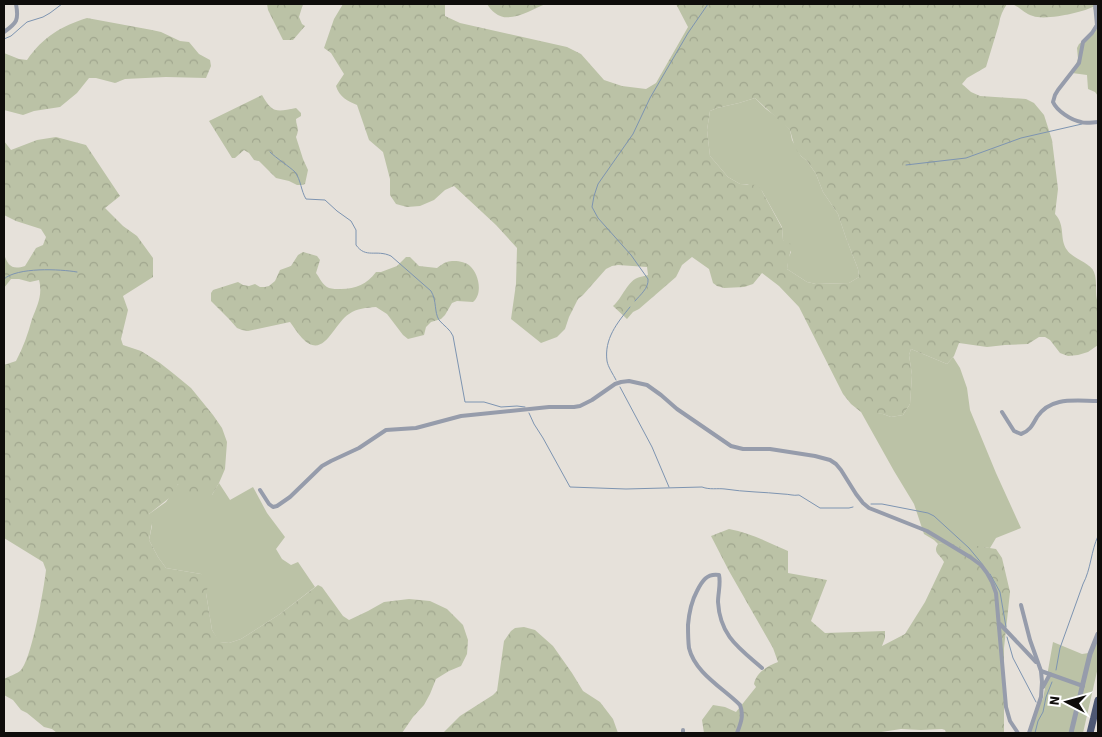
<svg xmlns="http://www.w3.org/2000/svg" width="1102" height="737" font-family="'Source Sans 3',sans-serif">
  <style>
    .grass { fill: #bbc2a6 }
    .forest { fill: url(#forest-crowns); fill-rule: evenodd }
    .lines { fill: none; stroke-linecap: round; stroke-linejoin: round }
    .stream { stroke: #7d94b1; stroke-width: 1 }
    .minor { stroke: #969cab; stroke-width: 4 }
    .tertiary { stroke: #969cab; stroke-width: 5 }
    .trunk { stroke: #4e5874; stroke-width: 7 }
  </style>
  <defs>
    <pattern id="forest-crowns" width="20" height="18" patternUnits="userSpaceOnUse" patternTransform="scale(1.25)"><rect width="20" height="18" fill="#bbc2a6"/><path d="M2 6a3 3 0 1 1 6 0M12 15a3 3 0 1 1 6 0" fill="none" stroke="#a0a68e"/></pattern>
  </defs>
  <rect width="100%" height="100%" fill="#e6e1da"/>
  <g class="grass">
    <path d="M 1098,4 L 1098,96 L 1095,92 L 1088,89 L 1087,75 L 1072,73 L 1076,64 L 1078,59 L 1077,48 L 1079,44 L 1089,37 L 1096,23 L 1097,17 L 1093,8 Z"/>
    <path d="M 755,98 L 766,109 L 781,120 L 790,130 L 792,140 L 801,156 L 807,161 L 816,174 L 823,192 L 838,214 L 846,238 L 858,269 L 859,277 L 849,283 L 816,284 L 807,282 L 787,269 L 788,259 L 791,252 L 783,240 L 782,227 L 762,191 L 747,184 L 740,184 L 728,177 L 710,156 L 707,130 L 710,111 L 717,108 L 739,103 Z"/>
    <path d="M 911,349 L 947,364 L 953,357 L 960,368 L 967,388 L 970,410 L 996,473 L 1021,528 L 996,538 L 990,548 C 980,546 971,549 961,547 C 950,546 952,540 938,544 L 934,540 L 924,534 L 914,504 L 894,471 L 861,412 L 872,412 L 883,414 L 891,417 L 903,415 L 910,404 L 912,375 L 909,355 Z"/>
    <path d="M 219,483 L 230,500 L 253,487 L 267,513 L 285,537 L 276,549 L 282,559 L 291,565 L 298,562 L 315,587 L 280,614 L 241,639 L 229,643 L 219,642 L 212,630 L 206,593 L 201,574 L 166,568 L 158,557 L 149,540 L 152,526 L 149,514 L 166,502 L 178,484 L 212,495 Z"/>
    <path d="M 1098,635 L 1098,667 L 1083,733 L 1029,733 L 1038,704 L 1043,699 L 1053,642 L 1082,654 L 1089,653 Z"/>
  </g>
  <g class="forest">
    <path d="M 267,4 L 303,4 L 299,17 L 302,24 L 305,26 L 293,40 L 283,40 L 268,10 Z"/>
    <path d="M 343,4 L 445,4 L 445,16 L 460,23 L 567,47 L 581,54 L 604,80 L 622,86 L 646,89 L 656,83 L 688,27 L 676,4 L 1007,4 C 1003,10 1000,16 999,24 L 986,67 L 967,78 L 962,84 L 971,92 L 980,96 L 1026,99 L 1034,103 L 1044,115 L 1052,140 L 1058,189 L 1055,214 C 1066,226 1059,239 1067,250 C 1073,259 1091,263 1094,272 C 1098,282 1094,293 1098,303 L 1098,345 L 1088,352 L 1078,355 L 1068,356 L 1060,353 L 1050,340 L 1045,337 L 1039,337 L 1028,344 L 1005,345 L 987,347 L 959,343 L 954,356 L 947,364 L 911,349 L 909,355 L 912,375 L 910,404 L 903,415 L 891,417 L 883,414 L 861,412 L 851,404 L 843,394 L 799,307 L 779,286 L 762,273 L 753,284 L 744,287 L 724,288 L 717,286 L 713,283 L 709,269 L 692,257 L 682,265 L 676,277 L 639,309 L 633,312 L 627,319 L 613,306 C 623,298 627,280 640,277 C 643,276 646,276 648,275 L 647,267 L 618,265 L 612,266 L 606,269 L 583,295 L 578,299 L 569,317 L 565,329 L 557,337 L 541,343 L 511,319 L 516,284 L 517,248 L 496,225 L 454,186 L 445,190 L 434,200 L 420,206 L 407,207 L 396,204 L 390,195 L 390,179 L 383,152 L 369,140 L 357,105 C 348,101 339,97 336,86 L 344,74 L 331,53 L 324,48 L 334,19 ZM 755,98 L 790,130 L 795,148 L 801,156 L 807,161 L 816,174 L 823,192 L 838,214 L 846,238 L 858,269 L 859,277 L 849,283 L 816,284 L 807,282 L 787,269 C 788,260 791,253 791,244 L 783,240 L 782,228 L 762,191 L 757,185 L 740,184 L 728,177 L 710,156 L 707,130 L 710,111 L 717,108 L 739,103 Z"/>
    <path d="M 487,4 L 546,4 C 532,9 509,25 495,13 C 492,11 489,7 487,4 Z"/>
    <path d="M 1012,4 L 1098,4 C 1088,12 1045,21 1033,16 C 1025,14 1020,7 1012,4 Z"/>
    <path d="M 87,18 L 152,30 L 161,32 L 180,41 L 189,42 L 199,54 L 210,60 L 211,66 L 206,78 L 166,77 L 125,79 L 115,83 L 96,78 L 89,78 L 77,93 L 60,107 L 34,111 L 23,115 L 4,110 L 4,53 L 19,59 L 27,60 C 43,37 61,26 87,18 Z"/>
    <path d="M 262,95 C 272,113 276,112 296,108 L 301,113 L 301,116 L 296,119 C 296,126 300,128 296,137 L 303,159 L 308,170 L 305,184 L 302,185 L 297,185 L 289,181 L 276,178 L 259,161 L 254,160 L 249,153 L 244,150 L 235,158 L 232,158 L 209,121 Z"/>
    <path d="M 56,137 L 86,145 L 120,196 L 105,208 L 123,226 L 137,236 L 153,258 L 153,277 L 123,296 L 128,310 L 121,339 L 123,345 L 141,351 L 160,363 L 174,374 L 191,388 L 213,415 L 222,428 L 227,442 L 225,469 L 219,483 L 212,495 L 203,498 L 193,497 L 185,493 L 178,484 L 173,495 L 149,514 L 153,518 L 149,540 L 158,557 L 166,568 L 201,574 L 209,583 L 206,593 L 212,630 L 220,642 L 229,643 L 241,639 L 280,614 L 318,585 L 322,587 L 343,616 L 349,620 L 368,611 L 384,602 L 409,599 L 430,601 L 447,609 L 463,625 L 468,640 L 467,654 L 461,666 L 449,671 L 436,679 L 430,694 L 424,705 L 413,717 L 402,733 L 57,733 L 52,729 L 44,727 L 27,713 L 21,710 L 13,700 L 4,695 L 4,679 C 9,676 17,674 21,670 C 32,658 44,588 46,570 L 43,562 L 4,538 L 4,365 L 16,361 C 23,348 28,334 32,319 C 37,306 43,295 39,280 L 30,282 L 19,279 L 11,279 L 4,288 L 4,254 C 8,266 12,270 25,266 L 36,248 L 43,245 L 46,237 L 41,229 L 16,221 L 4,215 L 4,141 L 11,150 L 37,140 Z"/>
    <path d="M 303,252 L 317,256 L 320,260 L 316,273 C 320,278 322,285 329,288 C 332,289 337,289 341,289 C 356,289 367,284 376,272 L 381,272 L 397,266 L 406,257 L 410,257 L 419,266 L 437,268 C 440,266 443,263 447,262 C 453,260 465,261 470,266 C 479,274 483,294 473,302 L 457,301 L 452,303 L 445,315 L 441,319 L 431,322 L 426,327 L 424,335 L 408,339 L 403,335 L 387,314 L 376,307 C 366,308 357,308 349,314 C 333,324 324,361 302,338 C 297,333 294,327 290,322 L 248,331 L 242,330 L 237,328 L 229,319 L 211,301 L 211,293 L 213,290 L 238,282 L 243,285 L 249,286 L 255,284 L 260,287 L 265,287 L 269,286 L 275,281 L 280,270 L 291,266 L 298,255 Z"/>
    <path d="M 729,529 C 750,533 768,542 788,551 L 788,573 L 827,580 L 811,621 L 825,633 L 885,631 L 885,638 L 882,646 L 905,634 L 925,602 L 944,562 C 941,555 932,553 938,544 L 946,542 L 961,547 L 977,546 L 996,549 L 1002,558 L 1010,592 L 1004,648 L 1004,733 L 946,733 L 945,730 L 942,729 L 921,730 L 901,729 L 875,733 L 704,733 L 702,720 L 713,705 L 725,707 L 736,712 L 756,687 L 754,684 C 756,673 767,666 778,662 L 773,648 L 729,571 L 711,536 Z"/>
    <path d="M 524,627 L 535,630 L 553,646 L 572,673 L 583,691 L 600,702 L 613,719 L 618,733 L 443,733 L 460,716 L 493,695 L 497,691 L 504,641 L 511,631 L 515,628 Z"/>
  </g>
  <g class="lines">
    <g class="stream">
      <path d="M 4,39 L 11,36 L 27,22 L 43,17 L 50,13 L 62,4"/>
      <path d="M 270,152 C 276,158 290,167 295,172 C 301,180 301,191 306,199 L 325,200 L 337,211 L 351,221 L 356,230 L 356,245 C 366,259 376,249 391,256 L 431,291 C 437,301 434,312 439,320 C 444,326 450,329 453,336 L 465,402 L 484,402 L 501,407 L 517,406 L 525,407"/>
      <path d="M 906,165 L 966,158 L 1021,138 L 1082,124"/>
      <path d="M 4,279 C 17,267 60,269 77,272"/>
      <path d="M 635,301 C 640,295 649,288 648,279 L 631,255 L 598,218 L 592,207 L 594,196 L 598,184 L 633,134 L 650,98 L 688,33 L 708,4"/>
      <path d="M 616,380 C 613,374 608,367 607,361 C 604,339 617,323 630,307"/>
      <path d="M 620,387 L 652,447 L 669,487"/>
      <path d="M 529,413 L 534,424 L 543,438 L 570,487 L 626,489 L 702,487 C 710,490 717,488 725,489 C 744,492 764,492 783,494 C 789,494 793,496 799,495 L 820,508 L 849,508 L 853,507"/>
      <path d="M 871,504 L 882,504 L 928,513 L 934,516 L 969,548 L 983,565"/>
      <path d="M 990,574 L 1000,592 L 1006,627"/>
      <path d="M 1007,637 L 1013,658 L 1036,702"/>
      <path d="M 1056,670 L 1060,648 L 1083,584 C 1091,569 1091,551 1098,536"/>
      <path d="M 1035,733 L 1038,721 L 1043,712 L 1046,697 L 1052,682"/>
    </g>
    <g class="minor">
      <path d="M 1095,4 L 1097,25 L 1092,33 L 1083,42 L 1079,63 L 1058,90 L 1055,95 L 1053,102 C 1057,111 1071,120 1081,122 C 1086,124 1093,122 1098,122"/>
      <path d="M 4,32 C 17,23 19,20 16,4"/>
      <path d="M 1002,412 L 1014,431 L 1021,434 C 1030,431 1033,424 1037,417 C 1051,396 1076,401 1098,401"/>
      <path d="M 260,490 L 269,504 L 273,507 L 277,506 L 290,497 L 322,466 L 331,461 L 359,448 L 386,430 L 416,428 L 461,416 L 549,407 L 574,407 L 580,406 L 592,400 L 615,384 L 621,382 L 629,381 L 647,385 L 661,395 L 677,409 L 731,446 L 743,449 L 770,449 L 815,456 L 830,460 L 836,464 L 841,470 L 856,494 L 863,503 L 869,508 L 927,531 L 970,557 L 981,565 L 987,573 L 992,582 L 996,593 L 1006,707 L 1010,721 L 1018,733"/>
      <path d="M 1021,605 L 1030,640 L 1041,671 L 1042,682 L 1041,697 L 1029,733"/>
      <path d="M 1000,624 L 1036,662"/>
      <path d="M 1041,671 L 1083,686"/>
      <path d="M 1043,687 L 1050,674"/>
      <path d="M 683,730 L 683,733"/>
      <path d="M 737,733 C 741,723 744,715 740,705 C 723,688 695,673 689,648 C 688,640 688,632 688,625 C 689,613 691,602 697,591 C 702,581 707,573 719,575 C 721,584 718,593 718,602 C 720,636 739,648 762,668"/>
    </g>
    <path class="tertiary" d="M 1071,733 L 1090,654 L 1098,634"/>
    <path class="trunk" d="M 1090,733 L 1098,700"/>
  </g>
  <rect width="1102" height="737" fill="none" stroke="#0f0d0b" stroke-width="10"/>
  <g transform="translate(1067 702) rotate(276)" stroke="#ffffff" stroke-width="4" paint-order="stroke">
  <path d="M0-4L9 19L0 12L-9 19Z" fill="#0f0d0b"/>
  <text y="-8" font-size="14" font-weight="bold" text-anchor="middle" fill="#0f0d0b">N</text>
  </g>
</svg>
